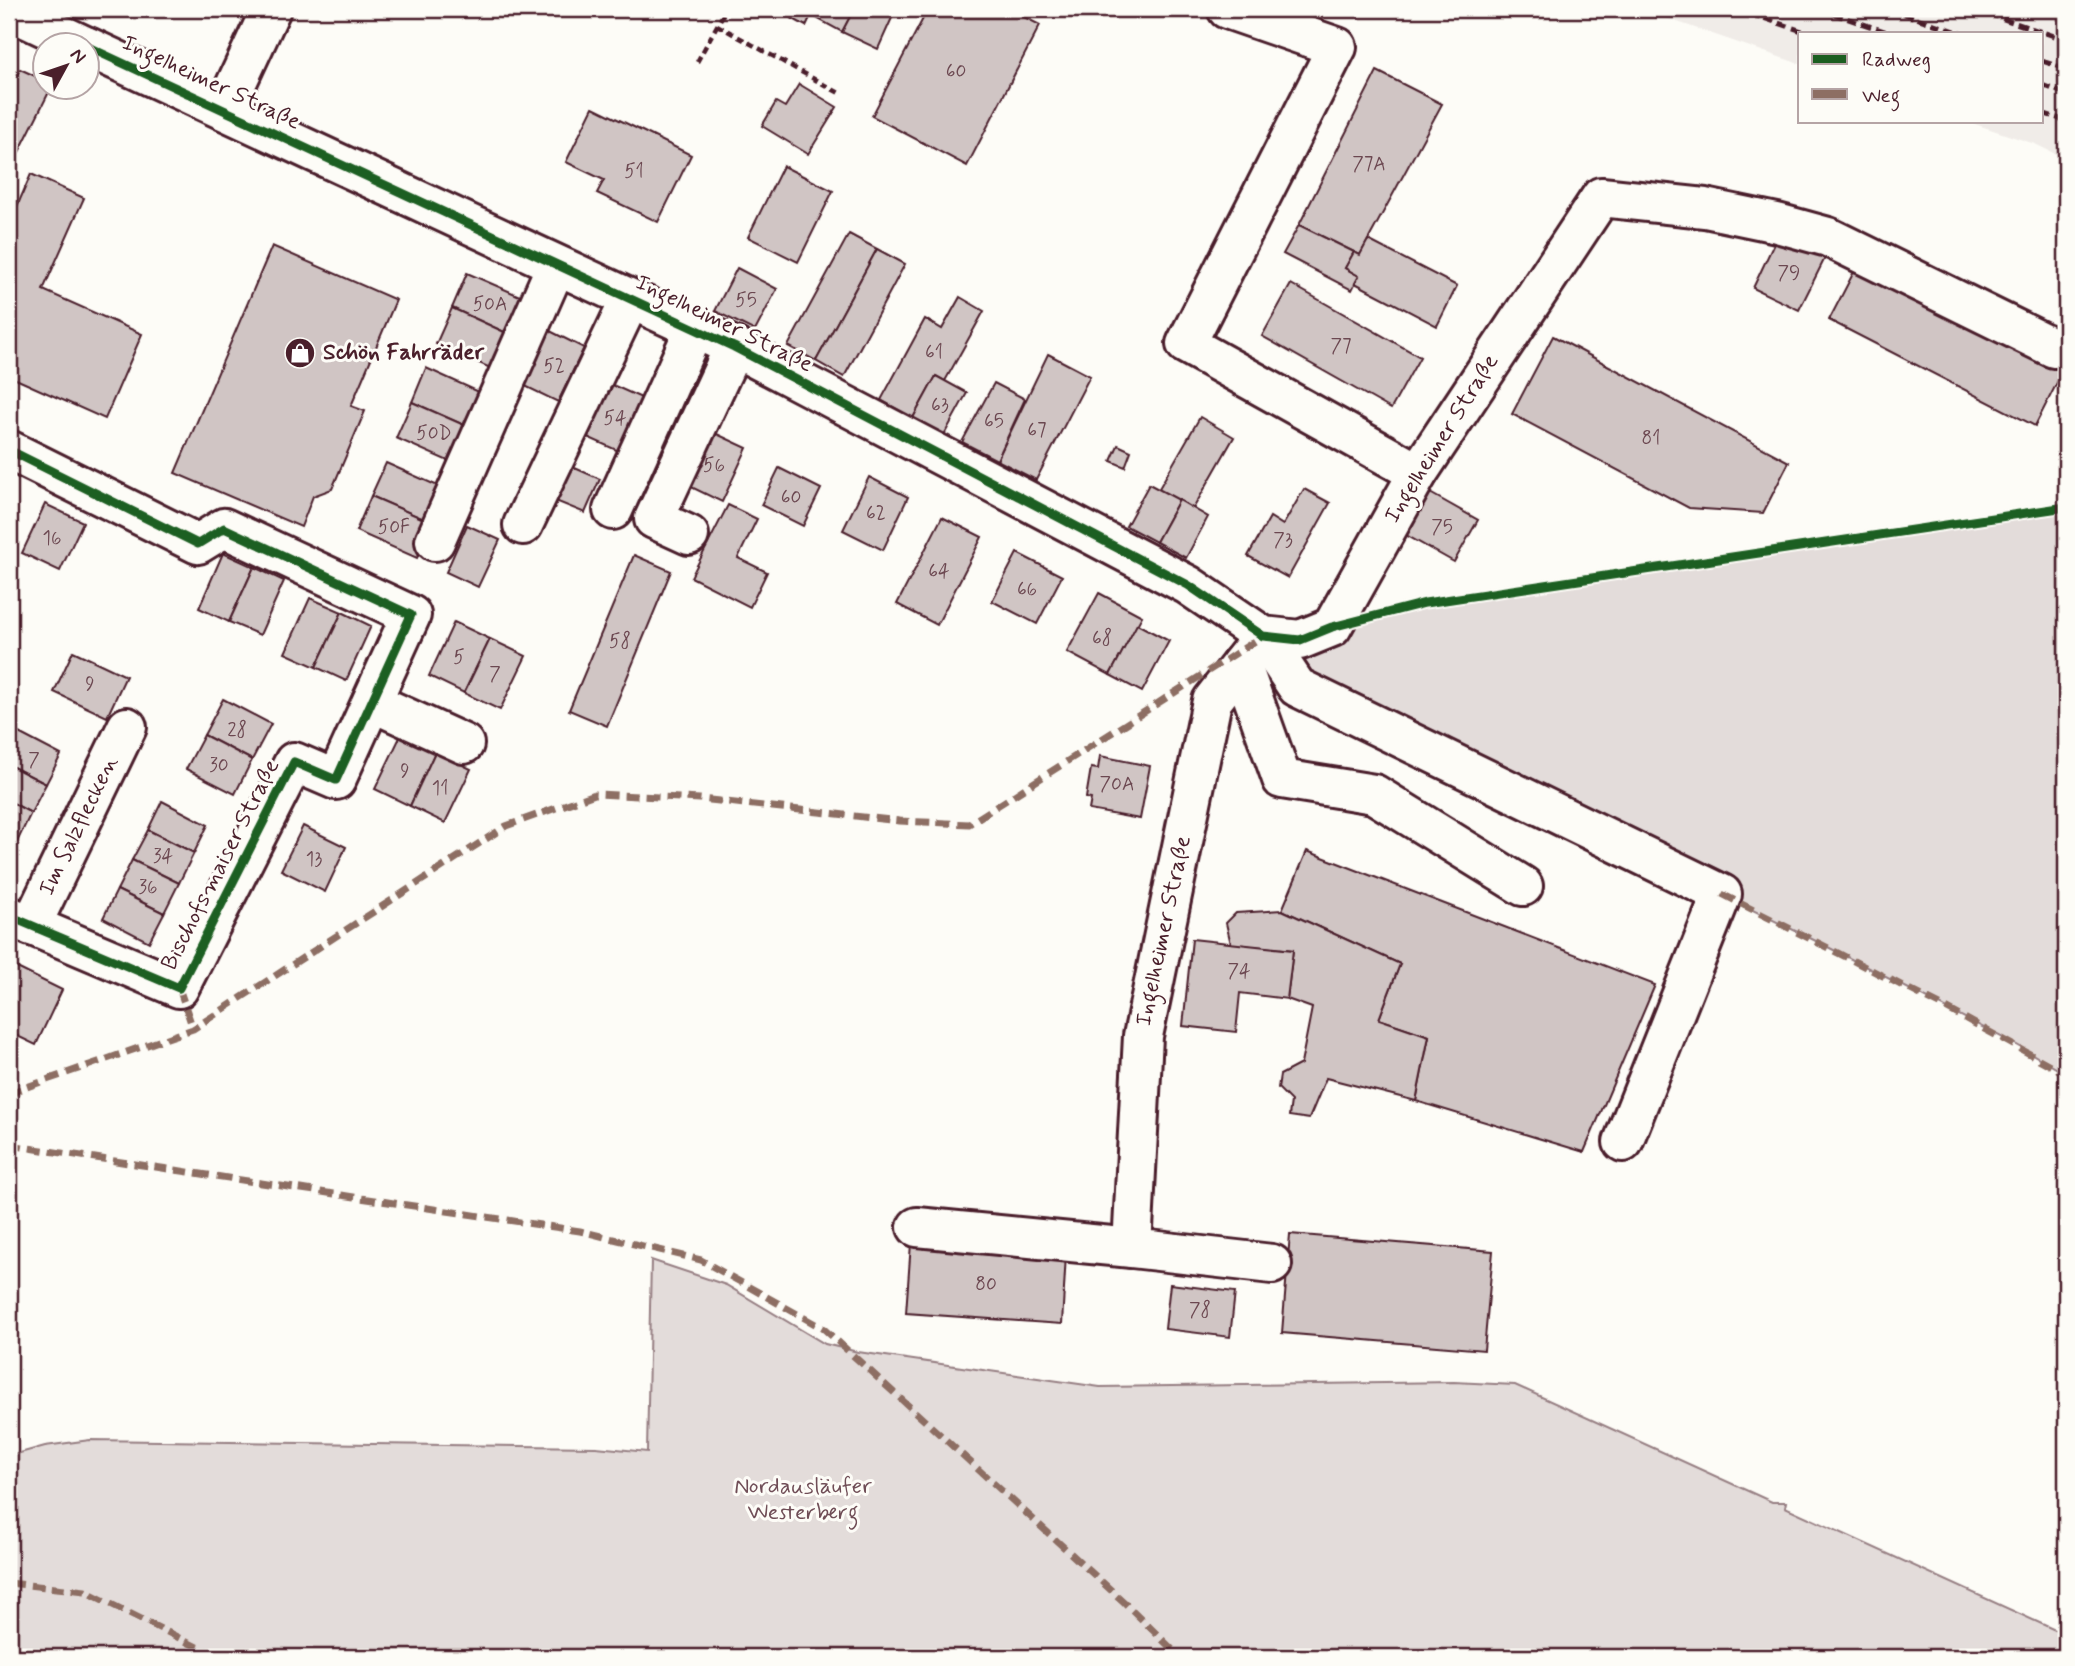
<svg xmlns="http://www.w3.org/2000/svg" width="2075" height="1666" font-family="Mynerve,sans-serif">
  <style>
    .built { fill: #f0ece8 }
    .green { fill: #e3dcda; stroke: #967e82; stroke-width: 2 }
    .building { fill: #d0c5c4; stroke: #4a1f2b; stroke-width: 2 }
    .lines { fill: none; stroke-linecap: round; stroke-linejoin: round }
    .minor-casing { stroke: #4a1f2b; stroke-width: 44 }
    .path { stroke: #4a1f2b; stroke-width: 4.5; stroke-dasharray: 7 5; stroke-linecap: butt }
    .minor { stroke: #fdfcf7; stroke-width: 38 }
    .rail { stroke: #4a1f2b; stroke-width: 5; stroke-dasharray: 10 5; stroke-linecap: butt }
    .quiet { stroke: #8d6e63; stroke-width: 7; stroke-dasharray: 14 7; stroke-linecap: butt }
    .cycleway-casing { stroke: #fdfcf7; stroke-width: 13 }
    .cycleway { stroke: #1b5e20; stroke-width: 9 }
    .labels { text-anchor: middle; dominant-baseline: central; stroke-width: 6; stroke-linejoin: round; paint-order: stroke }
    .number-label { font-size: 19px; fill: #6c4851 }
    .street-label { font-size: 23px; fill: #4a1f2b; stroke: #fdfcf7 }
    .poi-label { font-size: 23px; font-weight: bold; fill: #4a1f2b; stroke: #fdfcf7; text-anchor: start }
    .park-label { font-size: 23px; fill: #704e57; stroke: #fdfcf7 }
  </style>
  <rect width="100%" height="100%" fill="#fdfcf7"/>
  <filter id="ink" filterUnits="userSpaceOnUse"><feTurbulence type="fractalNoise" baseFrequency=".0143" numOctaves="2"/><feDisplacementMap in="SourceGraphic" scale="14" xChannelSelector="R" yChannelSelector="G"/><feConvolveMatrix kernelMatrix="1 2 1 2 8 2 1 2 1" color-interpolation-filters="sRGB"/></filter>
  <g filter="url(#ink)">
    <path class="built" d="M 1640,9 L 2066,9 L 2066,159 L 2035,144 L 1966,121 L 2042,121 L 2042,33 L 1800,33 L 1800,64 Z"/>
    <g class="green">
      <path d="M 2066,509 L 2066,1074 L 2017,1045 L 1824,945 L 1297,686 L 1300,640 L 1333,628 L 1425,606 Z"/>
      <path d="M 651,1260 L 726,1285 L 825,1344 L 858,1352 L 1100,1387 L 1454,1382 L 1515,1385 L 1772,1502 L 1786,1502 L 1785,1507 L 2066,1635 L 2066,1657 L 9,1657 L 9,1456 L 45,1446 L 90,1440 L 596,1447 L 647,1452 Z"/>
    </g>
    <g class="building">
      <path d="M 775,9 L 814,9 L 806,26 Z"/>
      <path d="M 814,9 L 854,9 L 842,32 L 811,15 Z"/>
      <path d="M 854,9 L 896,9 L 878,49 L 842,32 Z"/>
      <path d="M 928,9 L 1008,9 L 1040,25 L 967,166 L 872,116 Z"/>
      <path d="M 20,69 L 46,81 L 46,88 L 51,88 L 9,172 L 9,92 Z"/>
      <path d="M 1377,71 L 1442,104 L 1360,255 L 1299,225 Z"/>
      <path d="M 799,84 L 837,107 L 808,154 L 762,126 L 776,102 L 785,107 Z"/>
      <path d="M 593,107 L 691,155 L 658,222 L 597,193 L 604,180 L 566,162 Z"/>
      <path d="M 783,166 L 833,191 L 798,262 L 748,237 Z"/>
      <path d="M 31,174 L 84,198 L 43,290 L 142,334 L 105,419 L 9,376 L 9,225 Z"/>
      <path d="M 1299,225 L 1354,252 L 1345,268 L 1359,276 L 1352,290 L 1283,254 Z"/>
      <path d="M 849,234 L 877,249 L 816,361 L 788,346 Z"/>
      <path d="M 1778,235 L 1825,258 L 1799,310 L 1753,288 Z"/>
      <path d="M 1368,240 L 1457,286 L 1437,326 L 1355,283 L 1359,276 L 1345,268 L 1354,252 L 1360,255 Z"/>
      <path d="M 272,246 L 396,300 L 351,406 L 365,411 L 332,489 L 313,496 L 301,527 L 175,473 Z"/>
      <path d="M 877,249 L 905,264 L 844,377 L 816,361 Z"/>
      <path d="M 1858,264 L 2063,371 L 2035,426 L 1829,320 Z"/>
      <path d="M 737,268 L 777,289 L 755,331 L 715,311 Z"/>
      <path d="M 467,273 L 529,300 L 513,336 L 452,308 Z"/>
      <path d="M 1291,284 L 1420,357 L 1391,409 L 1262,336 Z"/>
      <path d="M 960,297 L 984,311 L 945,381 L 936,376 L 913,418 L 881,400 L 925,319 L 942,329 Z"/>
      <path d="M 452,308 L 513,336 L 497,371 L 436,344 Z"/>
      <path d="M 550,331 L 584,348 L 558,402 L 523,385 Z"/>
      <path d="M 1553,336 L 1789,462 L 1763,513 L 1689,508 L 1512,414 Z"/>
      <path d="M 1048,354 L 1090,376 L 1036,480 L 997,460 Z"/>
      <path d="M 426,368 L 488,396 L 473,429 L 412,402 Z"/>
      <path d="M 936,376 L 967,393 L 944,435 L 913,418 Z"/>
      <path d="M 608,383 L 646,400 L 623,453 L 585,436 Z"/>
      <path d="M 994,383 L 1025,399 L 997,460 L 962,442 Z"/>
      <path d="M 412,402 L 473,429 L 457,465 L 396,438 Z"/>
      <path d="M 1200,417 L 1234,437 L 1193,509 L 1158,490 Z"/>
      <path d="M 706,429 L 747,448 L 722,502 L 681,482 Z"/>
      <path d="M 1118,445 L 1131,451 L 1125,467 L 1111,461 Z"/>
      <path d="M 386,463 L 447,490 L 433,523 L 371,496 Z"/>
      <path d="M 568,465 L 600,479 L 585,513 L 553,500 Z"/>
      <path d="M 779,468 L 821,489 L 803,526 L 761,505 Z"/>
      <path d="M 869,477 L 908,497 L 883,550 L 843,530 Z"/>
      <path d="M 1149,484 L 1179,500 L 1156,542 L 1126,526 Z"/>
      <path d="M 1304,489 L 1330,503 L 1288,578 L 1248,556 L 1270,517 L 1283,525 Z"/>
      <path d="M 1430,493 L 1478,520 L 1454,562 L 1406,535 Z"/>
      <path d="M 371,496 L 433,523 L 417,558 L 356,531 Z"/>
      <path d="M 1179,500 L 1208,517 L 1186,558 L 1156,542 Z"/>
      <path d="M 45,504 L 83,522 L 60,571 L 22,553 Z"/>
      <path d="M 728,505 L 757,519 L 738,558 L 767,572 L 750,607 L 691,577 Z"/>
      <path d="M 942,517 L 982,537 L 937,625 L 897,604 Z"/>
      <path d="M 467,525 L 500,540 L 478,587 L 446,572 Z"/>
      <path d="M 223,553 L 254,567 L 229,622 L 199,608 Z"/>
      <path d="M 1017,553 L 1062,576 L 1037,624 L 992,601 Z"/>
      <path d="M 634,555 L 671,571 L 607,726 L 569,710 Z"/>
      <path d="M 254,567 L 284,581 L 260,635 L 229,622 Z"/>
      <path d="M 1099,593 L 1142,616 L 1110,675 L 1067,652 Z"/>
      <path d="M 310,598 L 342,612 L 316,667 L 285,653 Z"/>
      <path d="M 342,612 L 371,626 L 346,681 L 316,667 Z"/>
      <path d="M 454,622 L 490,639 L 464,693 L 429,676 Z"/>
      <path d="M 1137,624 L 1169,641 L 1142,692 L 1110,675 Z"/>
      <path d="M 490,639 L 526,656 L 500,710 L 464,693 Z"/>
      <path d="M 73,651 L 126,676 L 107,717 L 54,692 Z"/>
      <path d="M 223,699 L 271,724 L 252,760 L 204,735 Z"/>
      <path d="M 13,730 L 61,755 L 46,784 L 9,765 L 9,737 Z"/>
      <path d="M 204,735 L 252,760 L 235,794 L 186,769 Z"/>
      <path d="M 401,735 L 435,752 L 410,806 L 375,789 Z"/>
      <path d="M 435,752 L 471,769 L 445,823 L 410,806 Z"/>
      <path d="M 1100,756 L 1150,766 L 1140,819 L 1089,810 L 1091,799 L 1086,798 L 1091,768 L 1098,769 Z"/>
      <path d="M 9,765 L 46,784 L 31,813 L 9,801 Z"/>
      <path d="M 9,801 L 31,813 L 17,842 L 9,839 Z"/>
      <path d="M 162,801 L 208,825 L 194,853 L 148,830 Z"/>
      <path d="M 303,826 L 346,847 L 325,892 L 281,870 Z"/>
      <path d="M 148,830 L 194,853 L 179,883 L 132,860 Z"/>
      <path d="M 1307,851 L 1655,985 L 1584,1152 L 1416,1101 L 1429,1036 L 1379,1019 L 1400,964 L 1282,910 Z"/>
      <path d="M 132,860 L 179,883 L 164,913 L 117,890 Z"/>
      <path d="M 117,890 L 164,913 L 149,942 L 103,918 Z"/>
      <path d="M 1282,910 L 1400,964 L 1379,1019 L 1429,1036 L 1416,1101 L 1326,1078 L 1309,1119 L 1289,1116 L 1291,1101 L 1278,1088 L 1280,1075 L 1301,1064 L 1312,1008 L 1287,999 L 1293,950 L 1231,944 L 1226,923 L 1236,913 Z"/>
      <path d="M 1192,939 L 1293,950 L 1287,999 L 1240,993 L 1236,1032 L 1183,1026 Z"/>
      <path d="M 9,964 L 62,990 L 36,1045 L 9,1032 Z"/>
      <path d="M 1290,1234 L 1493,1251 L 1484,1350 L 1282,1333 Z"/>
      <path d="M 911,1243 L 1066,1254 L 1062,1324 L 906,1313 Z"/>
      <path d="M 1170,1284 L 1235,1292 L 1230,1337 L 1165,1329 Z"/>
    </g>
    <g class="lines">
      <g class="minor-casing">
        <g id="minor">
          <path d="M 1227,9 L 1337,47 L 1186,344 L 1418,473"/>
          <path d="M 9,10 L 85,46"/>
          <path d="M 88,47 L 734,347 L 1188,585 L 1263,636 L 1300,640 L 1332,627 L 1418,473 L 1601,197 L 1705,208 L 1777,223 L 1828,237 L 2054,348"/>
          <path d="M 224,110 L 271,9"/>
          <path d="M 9,450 L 198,544 L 224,528 L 411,615 L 336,780 L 294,762 L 179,988 L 9,916"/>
          <path d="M 613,510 L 694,330"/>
          <path d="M 523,525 L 630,300"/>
          <path d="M 689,535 L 654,519 L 734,347"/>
          <path d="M 435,541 L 556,266"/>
          <path d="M 1263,636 L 1297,687 L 1722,894 L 1623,1142"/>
          <path d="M 1263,636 L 1212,701 L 1143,1036 L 1132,1248 L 1272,1264"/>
          <path d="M 1241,664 L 1282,779 L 1374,794 L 1523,886"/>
          <path d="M 372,702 L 464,744"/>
          <path d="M 31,926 L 127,727"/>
          <path d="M 917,1227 L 1132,1248"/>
        </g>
      </g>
      <g class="path">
        <path d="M 717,25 L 841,94"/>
        <path d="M 697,62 L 726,9"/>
      </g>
      <use href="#minor" class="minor"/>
      <g class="rail">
        <path d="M 1736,9 L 1808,33"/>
        <path d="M 1819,9 L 1890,33"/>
        <path d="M 1889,9 L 1961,33"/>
        <path d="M 1974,9 L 2066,40"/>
        <path d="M 2042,61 L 2066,69"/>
        <path d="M 2042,85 L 2066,94"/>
        <path d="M 2042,113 L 2066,121"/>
      </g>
      <g class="quiet">
        <path d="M 1722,894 L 1946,1008 L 2066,1074"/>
        <path d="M 179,988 L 193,1029"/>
        <path d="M 9,1097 L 18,1090 L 193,1029 L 506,826 L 595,794 L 700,799 L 900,821 L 969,824 L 1263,636"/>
        <path d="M 9,1145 L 580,1231 L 701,1260 L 824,1329 L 1124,1602 L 1180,1657"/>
        <path d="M 9,1583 L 85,1591 L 217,1657"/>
      </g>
      <g class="cycleway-casing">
        <g id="cycleway">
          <path d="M 88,47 L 734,347 L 1188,585 L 1263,636 L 1300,640 L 1332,627 L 1425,603 L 2066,507"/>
          <path d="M 9,450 L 198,544 L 224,528 L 411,615 L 336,780 L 294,762 L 179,988 L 9,916"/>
        </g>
      </g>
      <use href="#cycleway" class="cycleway"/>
    </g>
  </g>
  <defs>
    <g id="shop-disc" transform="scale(1.575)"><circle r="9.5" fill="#4a1f2b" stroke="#fdfcf7"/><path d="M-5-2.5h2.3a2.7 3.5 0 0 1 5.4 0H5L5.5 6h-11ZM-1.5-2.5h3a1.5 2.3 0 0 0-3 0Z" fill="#fff"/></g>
  </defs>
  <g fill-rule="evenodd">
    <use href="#shop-disc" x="300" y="353"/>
  </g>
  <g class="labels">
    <g class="number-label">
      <text x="956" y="71">60</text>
      <text x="1369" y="164">77A</text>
      <text x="634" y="171">51</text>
      <text x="1789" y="273">79</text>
      <text x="746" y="300">55</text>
      <text x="490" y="304">50A</text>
      <text x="1341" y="346">77</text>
      <text x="934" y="352">61</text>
      <text x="554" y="366">52</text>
      <text x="940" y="405">63</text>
      <text x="615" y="418">54</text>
      <text x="994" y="421">65</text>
      <text x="1037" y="430">67</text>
      <text x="434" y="433">50D</text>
      <text x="1651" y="438">81</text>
      <text x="714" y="465">56</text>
      <text x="791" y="497">60</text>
      <text x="876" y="513">62</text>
      <text x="394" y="527">50F</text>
      <text x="1442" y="527">75</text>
      <text x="52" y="538">16</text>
      <text x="1283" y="540">73</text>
      <text x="939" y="571">64</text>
      <text x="1027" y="589">66</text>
      <text x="1102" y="638">68</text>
      <text x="620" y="641">58</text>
      <text x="459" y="657">5</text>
      <text x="495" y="674">7</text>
      <text x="90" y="684">9</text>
      <text x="237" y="730">28</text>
      <text x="34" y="760">7</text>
      <text x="219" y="765">30</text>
      <text x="405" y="771">9</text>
      <text x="1117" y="784">70A</text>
      <text x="440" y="788">11</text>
      <text x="163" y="856">34</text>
      <text x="314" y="859">13</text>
      <text x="148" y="887">36</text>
      <text x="1239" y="971">74</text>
      <text x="986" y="1284">80</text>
      <text x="1200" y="1310">78</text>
    </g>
    <g class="street-label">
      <text transform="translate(211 83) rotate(25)">Ingelheimer Straße</text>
      <text transform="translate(724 324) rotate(26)">Ingelheimer Straße</text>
      <text transform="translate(1442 439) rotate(-58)">Ingelheimer Straße</text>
      <text transform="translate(79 826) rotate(-64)">Im Salzflecken</text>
      <text transform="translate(221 865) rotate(-63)">Bischofsmaiser Straße</text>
      <text transform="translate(1164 931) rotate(-78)">Ingelheimer Straße</text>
    </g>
    <g class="poi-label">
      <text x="323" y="353">Schön Fahrräder</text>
    </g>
    <g class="park-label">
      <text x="803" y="1487">Nordausläufer<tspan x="803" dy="26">Westerberg</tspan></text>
    </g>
  </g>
  <rect width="2075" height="1666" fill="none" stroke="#fdfcf7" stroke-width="35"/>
  <rect x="18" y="18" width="2040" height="1631" fill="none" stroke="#4a1f2b" stroke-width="2.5" filter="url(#ink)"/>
  <rect x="1798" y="32" width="245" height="91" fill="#fdfcf7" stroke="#b5a4a5" stroke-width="2"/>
  <rect x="1812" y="54" width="35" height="10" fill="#1b5e20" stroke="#b5a4a5" stroke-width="2"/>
  <text x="1862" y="66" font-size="21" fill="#4a1f2b">Radweg</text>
  <rect x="1812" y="89" width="35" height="10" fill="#8d6e63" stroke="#b5a4a5" stroke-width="2"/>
  <text x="1862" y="102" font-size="21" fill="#4a1f2b">Weg</text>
  <g transform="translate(66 66) rotate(50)"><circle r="33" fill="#fdfcf7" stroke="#b5a4a5" stroke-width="2"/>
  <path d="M0-5L12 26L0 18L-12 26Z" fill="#4a1f2b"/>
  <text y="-10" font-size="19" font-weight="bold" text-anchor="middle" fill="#4a1f2b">N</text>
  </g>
</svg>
